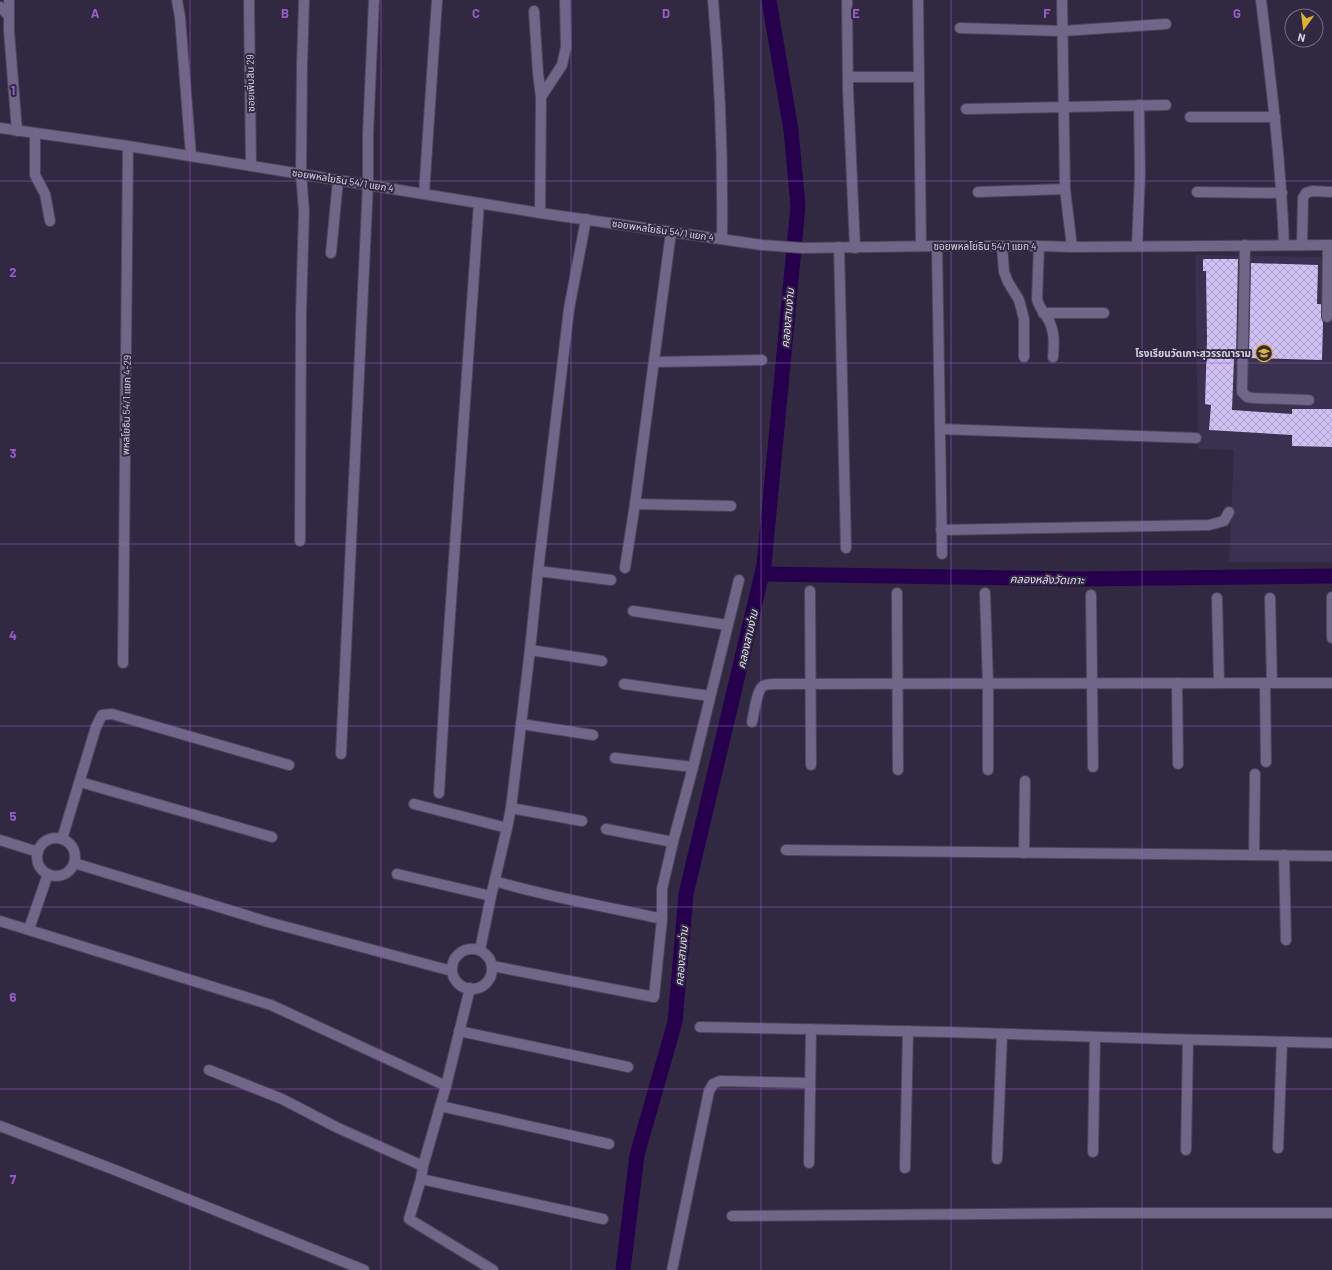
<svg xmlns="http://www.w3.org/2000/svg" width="1332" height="1270" font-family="Barlow,'Noto Sans Thai',sans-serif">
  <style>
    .built { fill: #3a304f }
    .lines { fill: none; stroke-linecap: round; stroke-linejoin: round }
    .canal { stroke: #26004c; stroke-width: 15 }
    .building { fill: url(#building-cross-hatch) }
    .minor-casing { stroke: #4c445c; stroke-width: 12 }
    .minor { stroke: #706688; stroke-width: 10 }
    .grid { fill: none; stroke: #975eca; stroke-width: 1; stroke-opacity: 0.55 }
    .labels { text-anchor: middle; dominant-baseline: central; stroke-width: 4; stroke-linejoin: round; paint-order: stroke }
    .street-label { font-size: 10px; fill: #d7d3e3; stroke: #312942 }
    .poi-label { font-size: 10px; font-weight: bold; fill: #d7d3e3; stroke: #312942; text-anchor: end }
    .water-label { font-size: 11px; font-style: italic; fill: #e4def4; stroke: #312942 }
    .grid-label { font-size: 13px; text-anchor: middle; font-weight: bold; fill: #975eca; stroke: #312942; stroke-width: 4; stroke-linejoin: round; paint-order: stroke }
  </style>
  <defs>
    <pattern id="building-cross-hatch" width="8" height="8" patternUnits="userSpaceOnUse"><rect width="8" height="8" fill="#d0c1f5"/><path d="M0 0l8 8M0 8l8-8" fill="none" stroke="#aca0c9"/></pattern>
  </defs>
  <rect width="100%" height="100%" fill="#312942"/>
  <path class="built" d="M 1195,255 L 1332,257 L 1332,562 L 1229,562 L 1234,450 L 1198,449 Z"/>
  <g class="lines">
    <g class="canal">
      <path d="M 762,574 L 1077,579 L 1332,576"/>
      <path d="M 623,1270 L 637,1155 L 675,1022 L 686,894 L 764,565 L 798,206 L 791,130 L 769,0"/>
    </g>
  </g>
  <g class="building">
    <path d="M 1203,259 L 1238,259 L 1236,358 L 1234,358 L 1232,410 L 1292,414 L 1292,409 L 1332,409 L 1332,447 L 1292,446 L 1292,435 L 1209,430 L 1211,405 L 1205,404 L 1207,338 L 1206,271 L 1203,271 Z"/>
    <path d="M 1251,263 L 1318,265 L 1317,304 L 1321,304 L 1321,317 L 1323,322 L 1322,360 L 1249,358 Z"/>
  </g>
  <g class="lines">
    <g class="minor-casing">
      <g id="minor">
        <path d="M 9,0 L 9,31 L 17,131"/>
        <path d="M 177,0 L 180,17 L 191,156"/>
        <path d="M 249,0 L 251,166"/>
        <path d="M 713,0 C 720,79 723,159 722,239"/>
        <path d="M 847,0 L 848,90 L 855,248"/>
        <path d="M 918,0 L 921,246"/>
        <path d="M 1062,0 L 1065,189 L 1072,247"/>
        <path d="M 1261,0 C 1271,82 1281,163 1284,245"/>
        <path d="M 0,7 L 9,16"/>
        <path d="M 534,11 L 538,73 L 541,97 L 540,213"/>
        <path d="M 960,28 L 1063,31 L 1166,24"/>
        <path d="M 848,77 L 918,77"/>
        <path d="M 541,97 L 562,65 L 566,47 L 565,0"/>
        <path d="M 966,109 L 1166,105"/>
        <path d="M 1190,117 L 1275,117"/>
        <path d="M 0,128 L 128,146 L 301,174 L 540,213 L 762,245 L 803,248 L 937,246 L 1039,246 L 1072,247 L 1332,245"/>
        <path d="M 35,133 L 35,175 L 45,194 L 50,221"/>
        <path d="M 978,192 L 1065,189"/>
        <path d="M 1197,192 L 1282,193"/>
        <path d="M 424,194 L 437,0"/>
        <path d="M 1245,245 L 1242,392 L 1247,397 L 1253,398 L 1309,400"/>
        <path d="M 1302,245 L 1303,198 L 1306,193 L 1312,191 L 1332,192"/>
        <path d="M 937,246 L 942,554"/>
        <path d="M 1002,246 L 1004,272 L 1008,282 L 1019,300 L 1024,319 L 1024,357"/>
        <path d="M 1039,246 L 1037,299 C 1039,308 1044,312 1048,319 C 1055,331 1054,344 1053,357"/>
        <path d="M 1137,246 L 1140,174 L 1139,105"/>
        <path d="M 839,247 L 846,548"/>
        <path d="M 331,253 L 338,180"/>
        <path d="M 1043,313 L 1104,313"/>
        <path d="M 1327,317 L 1328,245"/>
        <path d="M 654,362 L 762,360"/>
        <path d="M 940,429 L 1196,438"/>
        <path d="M 635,504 L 731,506"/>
        <path d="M 941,530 L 1209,525 L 1224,521 L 1229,512"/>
        <path d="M 300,541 L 301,314 L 304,211 L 301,174 L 302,66 L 304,0"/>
        <path d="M 625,568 L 635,504 L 671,232"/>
        <path d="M 538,571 L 611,580"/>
        <path d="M 810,591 L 811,765"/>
        <path d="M 897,593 L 898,770"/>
        <path d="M 985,593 L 988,684 L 988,770"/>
        <path d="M 1091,595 L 1093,767"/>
        <path d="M 1332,597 L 1332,638"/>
        <path d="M 1217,598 L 1219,683"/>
        <path d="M 1270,598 L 1272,683"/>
        <path d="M 633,611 L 727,625"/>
        <path d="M 530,650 L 602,661"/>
        <path d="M 123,663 L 128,146"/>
        <path d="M 1177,683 L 1178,764"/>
        <path d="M 1265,683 L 1266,762"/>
        <path d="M 624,684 L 710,696"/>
        <path d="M 752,722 C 754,715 756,693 762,687 C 765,684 770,684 774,684 L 1332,683"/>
        <path d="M 521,724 L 593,735"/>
        <path d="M 341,754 L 368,184 L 368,134 L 374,0"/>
        <path d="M 615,758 L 693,767"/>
        <path d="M 80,782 L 272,837"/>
        <path d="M 439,793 L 446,673 L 479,203"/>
        <path d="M 414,804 L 507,828"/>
        <path d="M 511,808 L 582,821"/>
        <path d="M 606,829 L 673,842"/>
        <circle cx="56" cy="857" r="19"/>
        <path d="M 62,839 L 96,727 L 102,715 L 112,714 L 289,765"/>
        <path d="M 0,840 L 38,852"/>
        <path d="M 786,850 L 1332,856"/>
        <path d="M 1024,853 L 1025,781"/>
        <path d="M 1254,855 L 1255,774"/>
        <path d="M 1284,855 L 1286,940"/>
        <path d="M 74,863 L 268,922 L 452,971"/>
        <path d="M 397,874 L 491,896"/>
        <path d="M 495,881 C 550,898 606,906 662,919 L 662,889 L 673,842 L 693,767 L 739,580"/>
        <path d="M 0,921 L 271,1005 L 446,1086"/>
        <path d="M 29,929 L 48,874"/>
        <circle cx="472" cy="969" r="20"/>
        <path d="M 480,950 L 491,896 L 507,828 L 511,808 L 530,650 L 538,571 L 569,309 L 586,219"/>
        <path d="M 492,966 L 654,997 L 662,919"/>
        <path d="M 470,988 L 446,1086 L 423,1166 L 421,1179 L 409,1219 L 493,1270"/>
        <path d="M 700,1027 L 946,1032 L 1166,1039 L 1332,1043"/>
        <path d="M 459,1031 L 628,1067"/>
        <path d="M 209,1070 L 282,1099 L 338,1128 L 423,1166"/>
        <path d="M 440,1106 L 609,1144"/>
        <path d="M 0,1126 L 115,1170 L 364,1270"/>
        <path d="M 1278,1148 L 1282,1042"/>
        <path d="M 1186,1150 L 1188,1040"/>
        <path d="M 1093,1152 L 1095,1037"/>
        <path d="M 997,1159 L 1002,1034"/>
        <path d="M 809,1163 L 811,1029"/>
        <path d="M 905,1168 L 908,1031"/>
        <path d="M 421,1179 L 603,1219"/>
        <path d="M 732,1216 L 1098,1213 L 1332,1213"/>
        <path d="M 672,1270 L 709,1091 L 713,1084 L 720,1081 L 809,1083"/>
      </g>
    </g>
    <use href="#minor" class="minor"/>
  </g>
  <path class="grid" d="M 190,0 L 190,1270M 381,0 L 381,1270M 571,0 L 571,1270M 761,0 L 761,1270M 951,0 L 951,1270M 1142,0 L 1142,1270M 0,181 L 1332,181M 0,363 L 1332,363M 0,544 L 1332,544M 0,726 L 1332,726M 0,907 L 1332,907M 0,1089 L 1332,1089"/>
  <defs>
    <g id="school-ring" transform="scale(0.9)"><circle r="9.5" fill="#312942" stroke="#ddb133" stroke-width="1.5"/><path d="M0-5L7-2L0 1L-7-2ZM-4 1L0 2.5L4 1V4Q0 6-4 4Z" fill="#ddb133"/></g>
  </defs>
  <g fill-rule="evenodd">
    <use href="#school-ring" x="1264" y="353"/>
  </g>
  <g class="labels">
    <g class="street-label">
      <text transform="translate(250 83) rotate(-91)">ซอยเพิ่มสิน 29</text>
      <text transform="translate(343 180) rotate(9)">ซอยพหลโยธิน 54/1 แยก 4</text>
      <text transform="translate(663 230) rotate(8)">ซอยพหลโยธิน 54/1 แยก 4</text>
      <text x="985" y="246">ซอยพหลโยธิน 54/1 แยก 4</text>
      <text transform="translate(126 405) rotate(-89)">พหลโยธิน 54/1 แยก 4-29</text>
    </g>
    <g class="poi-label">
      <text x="1251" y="353">โรงเรียนวัดเกาะสุวรรณาราม</text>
    </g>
    <g class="water-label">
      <text transform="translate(787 318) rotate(-85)">คลองสามง่าม</text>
      <text transform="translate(1047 579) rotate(1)">คลองหลังวัดเกาะ</text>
      <text transform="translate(747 639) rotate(-77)">คลองสามง่าม</text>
      <text transform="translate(681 956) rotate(-85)">คลองสามง่าม</text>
    </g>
  </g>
  <g class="grid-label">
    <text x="95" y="18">A</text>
    <text x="285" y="18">B</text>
    <text x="476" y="18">C</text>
    <text x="666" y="18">D</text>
    <text x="856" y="18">E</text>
    <text x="1047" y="18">F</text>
    <text x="1237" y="18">G</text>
    <text x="13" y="95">1</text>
    <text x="13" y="277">2</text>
    <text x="13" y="458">3</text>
    <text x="13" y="640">4</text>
    <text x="13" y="821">5</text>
    <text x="13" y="1002">6</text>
    <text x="13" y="1184">7</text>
  </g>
  <g transform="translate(1304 28) rotate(194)"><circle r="19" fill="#312942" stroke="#736d82"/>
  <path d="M0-3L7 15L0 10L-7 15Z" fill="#ddb133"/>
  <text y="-6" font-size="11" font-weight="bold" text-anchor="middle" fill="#d7d3e3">N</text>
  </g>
</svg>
